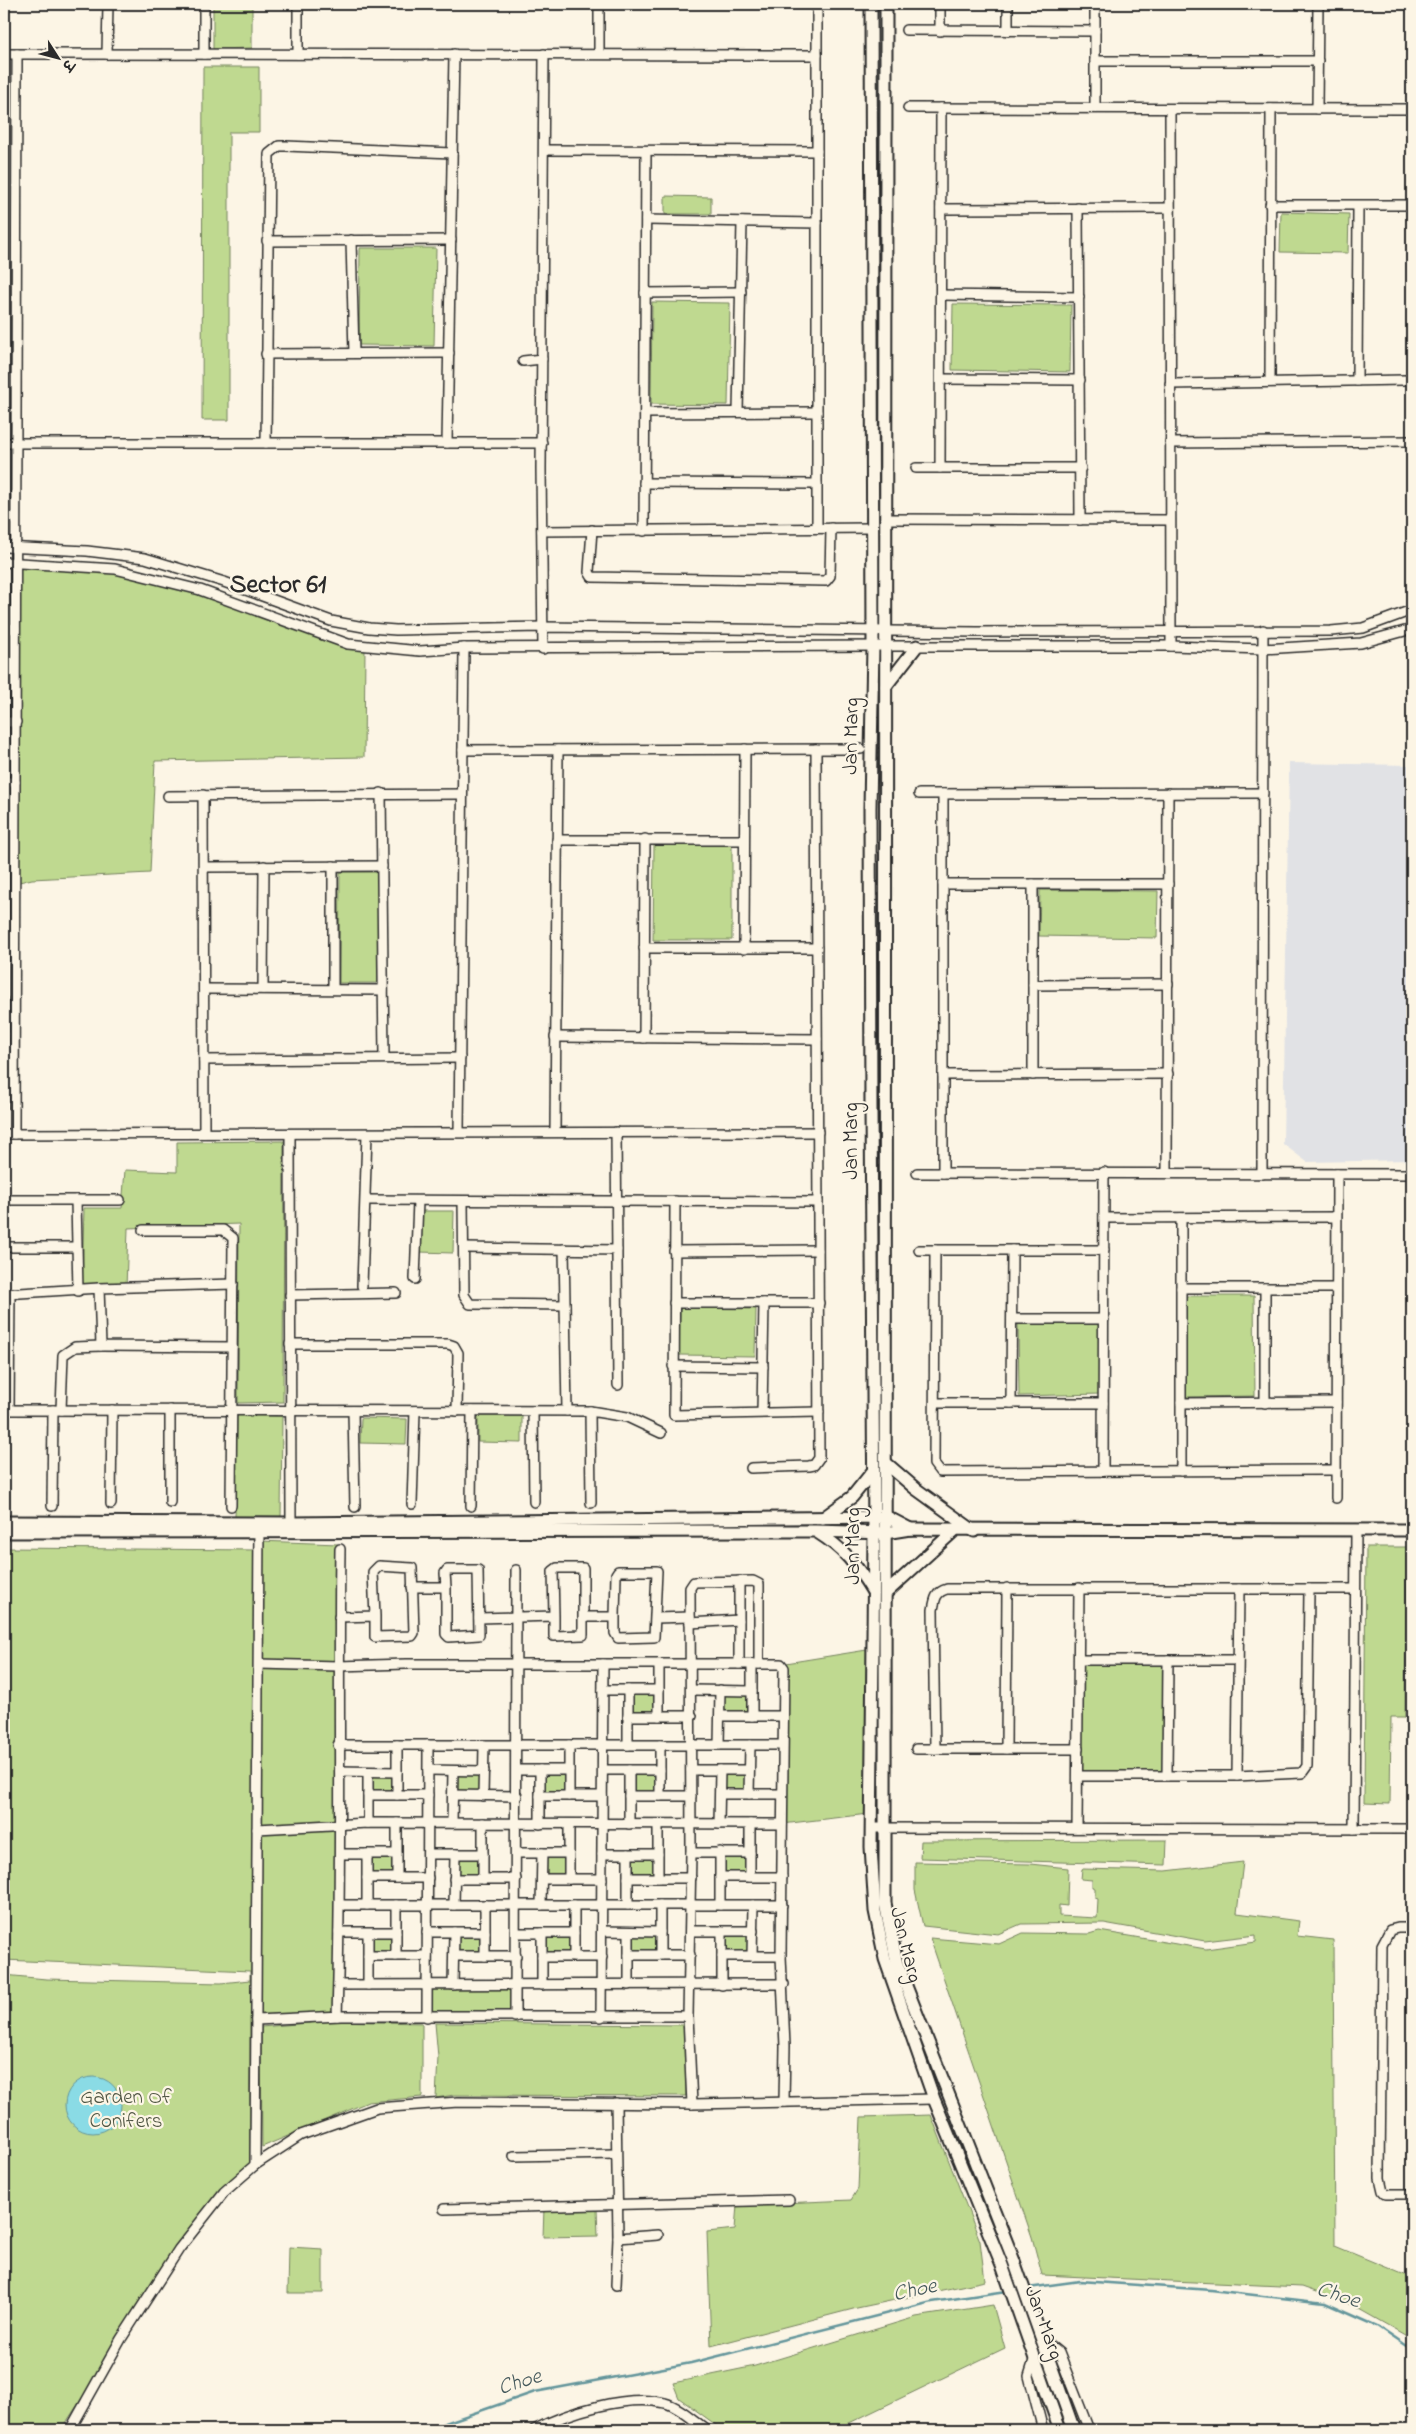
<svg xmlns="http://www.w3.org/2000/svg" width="1416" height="2434" font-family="'Indie Flower','Playpen Sans Deva',sans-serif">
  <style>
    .built { fill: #e1e2e5 }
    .green { fill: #bfd990; stroke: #75825e }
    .water { fill: #8adbe5; stroke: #64959b }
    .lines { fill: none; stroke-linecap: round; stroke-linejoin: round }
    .stream { stroke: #64959b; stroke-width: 2.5 }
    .minor-casing { stroke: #2b2b2b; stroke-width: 12 }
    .major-casing { stroke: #2b2b2b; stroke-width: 15 }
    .minor { stroke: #fcf5e5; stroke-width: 9 }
    .major { stroke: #fcf5e5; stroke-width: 11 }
    .labels { text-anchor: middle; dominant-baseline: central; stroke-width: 4.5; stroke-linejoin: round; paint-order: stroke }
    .street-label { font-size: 21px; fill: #2b2b2b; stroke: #fcf5e5 }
    .park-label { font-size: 21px; fill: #505644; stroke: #fcf5e5 }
    .water-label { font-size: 22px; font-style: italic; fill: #43575a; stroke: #fcf5e5 }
    .district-label { font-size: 26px; font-weight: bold; fill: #2b2b2b; stroke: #fcf5e5 }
  </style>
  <rect width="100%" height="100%" fill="#fcf5e5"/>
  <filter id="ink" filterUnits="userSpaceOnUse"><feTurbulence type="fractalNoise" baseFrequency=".02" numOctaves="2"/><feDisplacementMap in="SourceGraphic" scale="10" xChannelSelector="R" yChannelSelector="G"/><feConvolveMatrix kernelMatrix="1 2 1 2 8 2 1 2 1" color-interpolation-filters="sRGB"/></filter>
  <g filter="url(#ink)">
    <path class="built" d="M 1289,763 L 1412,765 L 1412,1160 L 1307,1162 L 1283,1144 Z"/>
    <g class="green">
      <path d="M 213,4 L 252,4 L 252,48 L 213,49 Z"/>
      <path d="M 203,67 L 259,67 L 259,132 L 229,132 L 229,420 L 202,420 Z"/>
      <path d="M 665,196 L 711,197 L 711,214 L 665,214 Z"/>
      <path d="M 1281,212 L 1349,214 L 1348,253 L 1280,252 Z"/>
      <path d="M 360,248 L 436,248 L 434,346 L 359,345 Z"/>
      <path d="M 652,302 L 730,303 L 728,405 L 651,404 Z"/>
      <path d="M 953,304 L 1071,305 L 1070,372 L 952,370 Z"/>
      <path d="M 16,562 L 115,569 L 200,590 L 365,647 L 364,757 L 155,761 L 150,873 L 32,879 L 15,883 Z"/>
      <path d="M 654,845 L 732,845 L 732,940 L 653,940 Z"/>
      <path d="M 340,872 L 379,872 L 378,983 L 339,983 Z"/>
      <path d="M 1040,890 L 1158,891 L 1157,938 L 1039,936 Z"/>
      <path d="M 284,1141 L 283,1402 L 238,1403 L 239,1224 L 128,1228 L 126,1289 L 82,1286 L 84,1208 L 122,1208 L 125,1170 L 177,1172 L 177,1142 Z"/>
      <path d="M 420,1211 L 454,1211 L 453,1253 L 419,1252 Z"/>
      <path d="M 1186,1296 L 1254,1296 L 1255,1396 L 1186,1397 Z"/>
      <path d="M 680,1308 L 756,1309 L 755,1356 L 679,1355 Z"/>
      <path d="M 1099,1323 L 1100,1394 L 1019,1396 L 1018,1324 Z"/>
      <path d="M 237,1415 L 282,1416 L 281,1518 L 235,1518 Z"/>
      <path d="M 478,1416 L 522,1416 L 522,1443 L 478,1442 Z"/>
      <path d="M 361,1418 L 407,1419 L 406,1444 L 360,1443 Z"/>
      <path d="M 259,1541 L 338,1544 L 335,2017 L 250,2017 L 250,2167 L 209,2204 L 176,2247 L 121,2340 L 61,2430 L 4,2430 L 4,1975 L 46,1979 L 221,1983 L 250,1980 L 250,1971 L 4,1960 L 4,1548 L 258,1550 Z"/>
      <path d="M 1366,1547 L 1407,1547 L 1405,1717 L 1391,1717 L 1390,1804 L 1364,1803 Z"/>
      <path d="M 879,1648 L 877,1813 L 782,1824 L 780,1664 Z"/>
      <path d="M 1079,1660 L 1168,1660 L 1167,1776 L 1078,1776 Z"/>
      <path d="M 632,1693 L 656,1693 L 656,1712 L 631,1712 Z"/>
      <path d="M 723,1693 L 750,1694 L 749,1713 L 723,1713 Z"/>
      <path d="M 456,1773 L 481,1774 L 481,1793 L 456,1793 Z"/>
      <path d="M 723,1773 L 747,1773 L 745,1790 L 723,1792 Z"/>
      <rect x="371" y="1774" width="23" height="18"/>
      <path d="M 544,1774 L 567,1774 L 566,1793 L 543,1793 Z"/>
      <path d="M 632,1774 L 657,1774 L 657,1793 L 633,1793 Z"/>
      <path d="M 1167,1840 L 1166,1865 L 920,1858 L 921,1841 Z"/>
      <path d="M 723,1855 L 747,1855 L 746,1873 L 723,1873 Z"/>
      <path d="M 545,1856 L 566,1856 L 566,1876 L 544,1876 Z"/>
      <path d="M 371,1857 L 394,1857 L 393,1876 L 370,1875 Z"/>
      <rect x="458" y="1857" width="22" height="19"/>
      <path d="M 631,1857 L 656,1857 L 655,1876 L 631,1875 Z"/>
      <path d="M 915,1862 L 1030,1864 L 1068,1868 L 1067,1906 L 1059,1905 L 1059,1916 L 1097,1918 L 1098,1899 L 1095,1898 L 1095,1888 L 1092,1887 L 1092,1880 L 1081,1879 L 1082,1869 L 1166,1871 L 1243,1862 L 1237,1913 L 1299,1921 L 1297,1936 L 1333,1940 L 1335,2246 L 1412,2278 L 1412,2339 L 1350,2304 L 1302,2287 L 1042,2275 L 1032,2237 L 930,1938 L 999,1944 L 1023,1933 L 1089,1934 L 1099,1931 L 1206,1949 L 1256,1942 L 1256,1935 L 1205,1941 L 1104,1923 L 1021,1924 L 998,1934 L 923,1926 L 915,1890 Z"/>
      <path d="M 633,1934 L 657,1935 L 657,1952 L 633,1952 Z"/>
      <path d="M 725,1934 L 750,1934 L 749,1953 L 725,1952 Z"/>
      <path d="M 371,1935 L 394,1936 L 393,1954 L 372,1954 Z"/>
      <path d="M 483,1935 L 482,1953 L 457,1953 L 457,1936 Z"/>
      <rect x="546" y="1936" width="25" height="18"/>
      <rect x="427" y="1985" width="88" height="32"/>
      <path d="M 332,2021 L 422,2023 L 422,2097 L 368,2102 L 262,2147 L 261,2027 Z"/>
      <path d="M 435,2023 L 685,2025 L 686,2096 L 454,2095 L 436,2098 L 438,2057 Z"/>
      <path d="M 931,2115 L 980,2241 L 985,2281 L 857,2308 L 711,2346 L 707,2232 L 735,2229 L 737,2205 L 851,2200 L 858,2189 L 861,2117 Z"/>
      <path d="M 544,2208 L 597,2209 L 598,2236 L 543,2237 Z"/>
      <path d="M 289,2247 L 323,2249 L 323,2293 L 288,2293 Z"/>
      <path d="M 993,2305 L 1005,2348 L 843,2426 L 844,2430 L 723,2430 L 679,2398 L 673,2383 L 755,2366 L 916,2317 Z"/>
    </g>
    <circle class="water" cx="93" cy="2105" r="28"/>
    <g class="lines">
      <g class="stream">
        <path d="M 1028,2288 L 1080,2281 L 1211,2290 L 1325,2303 L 1377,2326 L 1412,2350"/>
        <path d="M 425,2430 L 535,2392 L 691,2363 L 932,2302 L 1007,2291"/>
      </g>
      <g class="minor-casing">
        <g id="minor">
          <path d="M 298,4 L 298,54"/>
          <path d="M 817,4 L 817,528"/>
          <path d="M 906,30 L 1095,31"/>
          <path d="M 940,31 L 940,4"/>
          <path d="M 1008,31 L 1008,4"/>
          <path d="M 4,54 L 817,55"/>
          <path d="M 107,54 L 108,4"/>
          <path d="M 204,54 L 204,4"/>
          <path d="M 599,54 L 599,4"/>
          <path d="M 1095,61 L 1318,61"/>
          <path d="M 908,108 L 1412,109"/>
          <path d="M 1095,108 L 1095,4"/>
          <path d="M 1170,109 L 1171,646"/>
          <path d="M 1317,109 L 1318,4"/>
          <path d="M 544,150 L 817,151"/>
          <path d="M 1270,205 L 1405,205"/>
          <path d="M 1078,208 L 1080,520"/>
          <path d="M 941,209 L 1170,208"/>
          <path d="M 646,220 L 817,223"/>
          <path d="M 351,240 L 354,353"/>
          <path d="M 267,241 L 451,240"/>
          <path d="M 645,293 L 741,292"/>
          <path d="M 941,295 L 1079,297"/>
          <path d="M 266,354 L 449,353"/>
          <path d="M 523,361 L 542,359"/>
          <path d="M 941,379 L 1080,380"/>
          <path d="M 1357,381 L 1358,206"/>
          <path d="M 1270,382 L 1271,109"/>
          <path d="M 1170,384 L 1405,380"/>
          <path d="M 738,412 L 742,222"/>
          <path d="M 645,413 L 817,412"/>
          <path d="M 4,443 L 542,443"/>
          <path d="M 266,443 L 269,154 L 279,146 L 286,146 L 452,153"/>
          <path d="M 447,443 L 454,54"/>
          <path d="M 1170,443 L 1412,441"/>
          <path d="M 916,468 L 1081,468"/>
          <path d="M 940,468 L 941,108"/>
          <path d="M 644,483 L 817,484"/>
          <path d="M 886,519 L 1170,520"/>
          <path d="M 592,530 L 589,572 L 592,577 L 826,581 L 830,576 L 831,528"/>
          <path d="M 542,531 L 872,528"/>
          <path d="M 644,531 L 646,151"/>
          <path d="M 4,547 L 87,551 L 145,558 L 224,582 L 331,621 L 369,628 L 396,630 L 542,627 L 977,632 L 1331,631 L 1363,628 L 1412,610"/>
          <path d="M 4,562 L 115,569 L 200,590 L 348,644 L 420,651 L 464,648 L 886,646 L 1171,646 L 1263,649 L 1361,643 L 1412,629"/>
          <path d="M 4,628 L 15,629"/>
          <path d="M 543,649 L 541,469 L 544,54"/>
          <path d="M 4,722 L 16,722"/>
          <path d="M 463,750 L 861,749"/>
          <path d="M 4,782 L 15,782"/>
          <path d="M 381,793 L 384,1057"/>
          <path d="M 919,794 L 1263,793"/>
          <path d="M 203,795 L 204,1133"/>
          <path d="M 168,796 L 462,794"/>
          <path d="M 557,840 L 744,840"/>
          <path d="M 333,866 L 333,989"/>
          <path d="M 204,867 L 382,866"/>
          <path d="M 943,884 L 1168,884"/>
          <path d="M 644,948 L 817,948"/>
          <path d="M 744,949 L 745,749"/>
          <path d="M 1033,985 L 1168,984"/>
          <path d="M 204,989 L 383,990"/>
          <path d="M 263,989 L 264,866"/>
          <path d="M 555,1037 L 817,1039"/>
          <path d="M 644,1038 L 645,839"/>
          <path d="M 204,1060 L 460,1058"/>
          <path d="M 943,1075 L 1168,1074"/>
          <path d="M 1033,1075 L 1033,884"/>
          <path d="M 459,1132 L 464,648"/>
          <path d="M 555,1132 L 558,750"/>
          <path d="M 616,1132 L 618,1385"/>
          <path d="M 4,1134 L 818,1132"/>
          <path d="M 14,1134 L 17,54"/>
          <path d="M 290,1134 L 291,1529"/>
          <path d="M 1167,1172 L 1168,793"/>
          <path d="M 917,1173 L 1412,1174"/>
          <path d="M 943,1173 L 943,794"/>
          <path d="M 1262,1174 L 1263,630"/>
          <path d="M 4,1200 L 120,1200"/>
          <path d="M 76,1200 L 78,1291"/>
          <path d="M 366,1200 L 818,1202"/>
          <path d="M 463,1201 L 464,1295 L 470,1304 L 565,1305"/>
          <path d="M 675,1201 L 674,1415 L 819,1412"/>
          <path d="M 1104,1218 L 1336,1217"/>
          <path d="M 143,1230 L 223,1230 L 233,1238 L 231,1506"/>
          <path d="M 4,1247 L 76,1247"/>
          <path d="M 464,1248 L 617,1250"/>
          <path d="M 564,1249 L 567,1411"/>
          <path d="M 919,1250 L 1104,1250"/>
          <path d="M 935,1250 L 934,1464 L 940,1472 L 1336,1470"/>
          <path d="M 674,1251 L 818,1250"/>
          <path d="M 415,1279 L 418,1201"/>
          <path d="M 362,1286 L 367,1134"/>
          <path d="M 99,1288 L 233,1284"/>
          <path d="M 1181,1288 L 1336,1288"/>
          <path d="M 4,1294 L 99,1288 L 101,1346 L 232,1347"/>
          <path d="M 290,1295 L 396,1293"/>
          <path d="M 674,1303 L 819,1303"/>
          <path d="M 1012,1319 L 1104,1319"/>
          <path d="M 290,1344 L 448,1344 L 454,1346 L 458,1353 L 457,1411"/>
          <path d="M 673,1366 L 763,1367"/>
          <path d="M 935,1403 L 1103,1403"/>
          <path d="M 1011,1403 L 1012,1250"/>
          <path d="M 1181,1403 L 1336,1402"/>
          <path d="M 1265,1403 L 1265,1288"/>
          <path d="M 4,1410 L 590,1411 L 627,1417 L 661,1433"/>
          <path d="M 9,1410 L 10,1294"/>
          <path d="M 61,1410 L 63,1355 L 75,1347 L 101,1346"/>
          <path d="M 353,1411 L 355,1507"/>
          <path d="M 533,1411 L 534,1502"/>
          <path d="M 590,1411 L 591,1503"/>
          <path d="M 762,1412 L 764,1303"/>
          <path d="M 751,1468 L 809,1466 L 814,1465 L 819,1458 L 816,749"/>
          <path d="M 1103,1471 L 1104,1172"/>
          <path d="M 1181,1471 L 1181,1218"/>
          <path d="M 1336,1498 L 1337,1174"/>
          <path d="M 170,1502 L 170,1410"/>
          <path d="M 111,1504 L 112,1410"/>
          <path d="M 412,1504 L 415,1411"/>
          <path d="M 52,1506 L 53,1410"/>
          <path d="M 471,1506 L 472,1411"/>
          <path d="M 739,1581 L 739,1664"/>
          <path d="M 412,1587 L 446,1587 L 445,1573 L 447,1570 L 478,1570 L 479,1635 L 449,1637 L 446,1634 L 446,1587"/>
          <path d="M 339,1617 L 375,1616 L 373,1572 L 379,1566 L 412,1568 L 414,1633 L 412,1636 L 375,1637 L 375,1616"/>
          <path d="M 584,1617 L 615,1617 L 616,1574 L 618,1571 L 657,1571 L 654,1637 L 618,1638 L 615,1633 L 615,1617"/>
          <path d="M 479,1618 L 554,1616 L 553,1571 L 557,1568 L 583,1568 L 583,1635 L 554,1636 L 554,1616"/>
          <path d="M 656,1618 L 690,1617"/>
          <path d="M 690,1623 L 739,1620"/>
          <path d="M 1079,1660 L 1238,1660"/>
          <path d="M 259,1664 L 338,1666 L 406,1664 L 781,1664 L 784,1668 L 781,1956 L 785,2046 L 784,2102"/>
          <path d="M 603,1690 L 659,1690"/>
          <path d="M 692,1690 L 752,1691"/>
          <path d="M 628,1716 L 692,1716"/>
          <path d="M 659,1716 L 659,1664"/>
          <path d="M 720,1716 L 783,1716"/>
          <path d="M 752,1716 L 752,1664"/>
          <path d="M 338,1745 L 782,1745"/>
          <path d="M 628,1745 L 628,1690"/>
          <path d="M 719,1745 L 720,1690"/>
          <path d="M 916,1749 L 1078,1749"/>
          <path d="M 935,1749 L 933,1610 C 935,1598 936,1592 947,1589 L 1355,1589"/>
          <path d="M 1006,1749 L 1007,1588"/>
          <path d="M 428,1770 L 484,1771"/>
          <path d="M 517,1770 L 569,1770"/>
          <path d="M 603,1770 L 660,1770"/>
          <path d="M 691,1770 L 749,1770"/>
          <path d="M 340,1771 L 397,1772"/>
          <path d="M 1078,1776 L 1237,1776 L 1302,1773 L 1307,1766 L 1309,1589"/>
          <path d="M 1167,1776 L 1168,1660"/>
          <path d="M 1237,1776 L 1239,1589"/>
          <path d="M 720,1794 L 782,1794"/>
          <path d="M 749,1794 L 750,1745"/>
          <path d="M 368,1795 L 428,1795"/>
          <path d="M 397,1795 L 397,1745"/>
          <path d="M 453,1795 L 517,1796"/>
          <path d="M 483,1796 L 484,1745"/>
          <path d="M 540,1796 L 602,1796"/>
          <path d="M 569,1796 L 569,1745"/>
          <path d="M 629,1796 L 691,1796"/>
          <path d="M 660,1796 L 660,1745"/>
          <path d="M 368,1823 L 368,1772"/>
          <path d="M 452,1823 L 453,1771"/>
          <path d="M 540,1824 L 540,1770"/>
          <path d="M 629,1824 L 629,1770"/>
          <path d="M 719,1824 L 720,1770"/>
          <path d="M 871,1828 L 1412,1829"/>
          <path d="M 1077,1828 L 1079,1588"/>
          <path d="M 257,1829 L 368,1823 L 782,1824"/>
          <path d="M 1354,1829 L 1356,1530"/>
          <path d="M 516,1853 L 569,1853"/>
          <path d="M 691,1853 L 750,1853"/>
          <path d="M 340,1854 L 397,1854"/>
          <path d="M 428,1854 L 483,1854"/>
          <path d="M 602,1854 L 658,1854"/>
          <path d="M 720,1877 L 782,1877"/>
          <path d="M 750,1877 L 750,1824"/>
          <path d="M 367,1878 L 428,1878"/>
          <path d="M 397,1878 L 397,1823"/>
          <path d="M 628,1878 L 691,1878"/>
          <path d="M 658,1878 L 658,1824"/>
          <path d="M 454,1879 L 516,1879"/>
          <path d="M 483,1879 L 483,1823"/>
          <path d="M 542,1879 L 602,1879"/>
          <path d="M 569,1879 L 569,1824"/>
          <path d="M 340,1905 L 782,1905"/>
          <path d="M 367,1905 L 367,1854"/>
          <path d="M 454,1905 L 455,1854"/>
          <path d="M 541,1905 L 542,1853"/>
          <path d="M 628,1905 L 628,1854"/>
          <path d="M 720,1905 L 720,1852"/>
          <path d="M 1412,1928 L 1398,1928 L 1390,1930 L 1382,1945 L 1380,2178 L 1383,2191 L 1386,2194 L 1412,2194"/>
          <path d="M 602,1931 L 660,1932"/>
          <path d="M 690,1931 L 753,1931"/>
          <path d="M 339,1932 L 396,1932 L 396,1956 L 427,1956"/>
          <path d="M 396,1932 L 396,1905"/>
          <path d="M 427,1932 L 485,1932 L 485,1956 L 516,1956"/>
          <path d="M 485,1932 L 485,1905"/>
          <path d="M 516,1933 L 574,1933"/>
          <path d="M 629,1955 L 690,1955"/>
          <path d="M 660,1955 L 660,1905"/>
          <path d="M 368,1956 L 396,1956"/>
          <path d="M 454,1956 L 485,1956"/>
          <path d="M 722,1956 L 781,1956"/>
          <path d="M 752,1956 L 753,1905"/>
          <path d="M 542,1957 L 602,1957"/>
          <path d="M 574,1957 L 574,1905"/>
          <path d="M 338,1985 L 784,1984"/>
          <path d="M 368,1985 L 368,1933"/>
          <path d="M 453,1985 L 454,1932"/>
          <path d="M 542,1985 L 542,1933"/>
          <path d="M 629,1985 L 629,1932"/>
          <path d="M 722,1985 L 722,1931"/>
          <path d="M 337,2016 C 342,1860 338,1704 340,1549"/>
          <path d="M 427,2017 L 428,1745"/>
          <path d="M 515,2017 L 516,1570"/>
          <path d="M 601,2017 L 603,1664"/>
          <path d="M 256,2020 L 341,2016 L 688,2016"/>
          <path d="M 616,2103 L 618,2238 L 616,2285"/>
          <path d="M 692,2104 L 688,2016 L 691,1853 L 690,1588 L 694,1582 L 753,1581 L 759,1584 L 759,1664"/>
          <path d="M 514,2156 L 616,2154"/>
          <path d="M 255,2165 L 259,1525"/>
          <path d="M 444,2209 L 789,2200"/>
          <path d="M 618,2238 L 658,2235"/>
          <path d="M 1042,2339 L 1059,2353 L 1089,2430"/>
          <path d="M 1035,2357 L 1029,2376 L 1043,2430"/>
          <path d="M 70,2430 L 121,2339 L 179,2249 L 224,2192 L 255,2165 L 301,2135 L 377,2108 L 458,2102 L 692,2104 L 934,2099"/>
          <path d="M 534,2430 C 568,2412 627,2394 665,2403 C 680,2407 694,2421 707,2430"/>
        </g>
      </g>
      <g class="major-casing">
        <g id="major">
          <path d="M 871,4 L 873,646 L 870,808 L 871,1107 L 874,1532 L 871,1847 L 875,1911 L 885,1959 L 934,2099 L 1002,2265 L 1060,2430"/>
          <path d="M 886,4 L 885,1903 L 897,1963 L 1014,2261 L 1074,2430"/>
          <path d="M 886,686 L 917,646"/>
          <path d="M 887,1464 L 916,1489 L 974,1531"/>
          <path d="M 823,1518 L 852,1497 L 873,1471"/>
          <path d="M 4,1522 L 291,1523 L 887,1517 L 910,1529"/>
          <path d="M 4,1532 L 815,1531 L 885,1533 L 910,1529 L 1412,1530"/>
          <path d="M 817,1532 C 844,1549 856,1564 873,1592"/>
          <path d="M 886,1593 L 954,1531"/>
        </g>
      </g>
      <use href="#minor" class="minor"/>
      <use href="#major" class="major"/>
    </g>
  </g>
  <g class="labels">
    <g class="street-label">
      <text transform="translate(852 736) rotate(-89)">Jan Marg</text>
      <text transform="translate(852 1141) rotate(-90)">Jan Marg</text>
      <text transform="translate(854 1546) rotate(-90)">Jan Marg</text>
      <text transform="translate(905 1945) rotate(76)">Jan Marg</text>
      <text transform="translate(1043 2323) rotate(70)">Jan Marg</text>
    </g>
    <g class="park-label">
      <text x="126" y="2098">Garden Of<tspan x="126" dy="24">Conifers</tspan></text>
    </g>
    <g class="water-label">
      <text transform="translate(915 2291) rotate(-12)">Choe</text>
      <text transform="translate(1338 2296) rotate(18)">Choe</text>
      <text transform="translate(520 2383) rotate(-17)">Choe</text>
    </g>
    <g class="district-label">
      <text x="278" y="586">Sector 61</text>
    </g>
  </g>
  <rect width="1416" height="2434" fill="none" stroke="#fcf5e5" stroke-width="20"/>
  <rect x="10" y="10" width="1396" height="2414" fill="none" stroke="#2b2b2b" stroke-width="2" filter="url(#ink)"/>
  <g transform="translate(58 58) rotate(126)" stroke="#fcf5e5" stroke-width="4" paint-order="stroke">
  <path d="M0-4L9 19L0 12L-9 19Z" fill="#2b2b2b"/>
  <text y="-8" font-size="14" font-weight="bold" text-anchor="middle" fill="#2b2b2b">उ</text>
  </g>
</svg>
